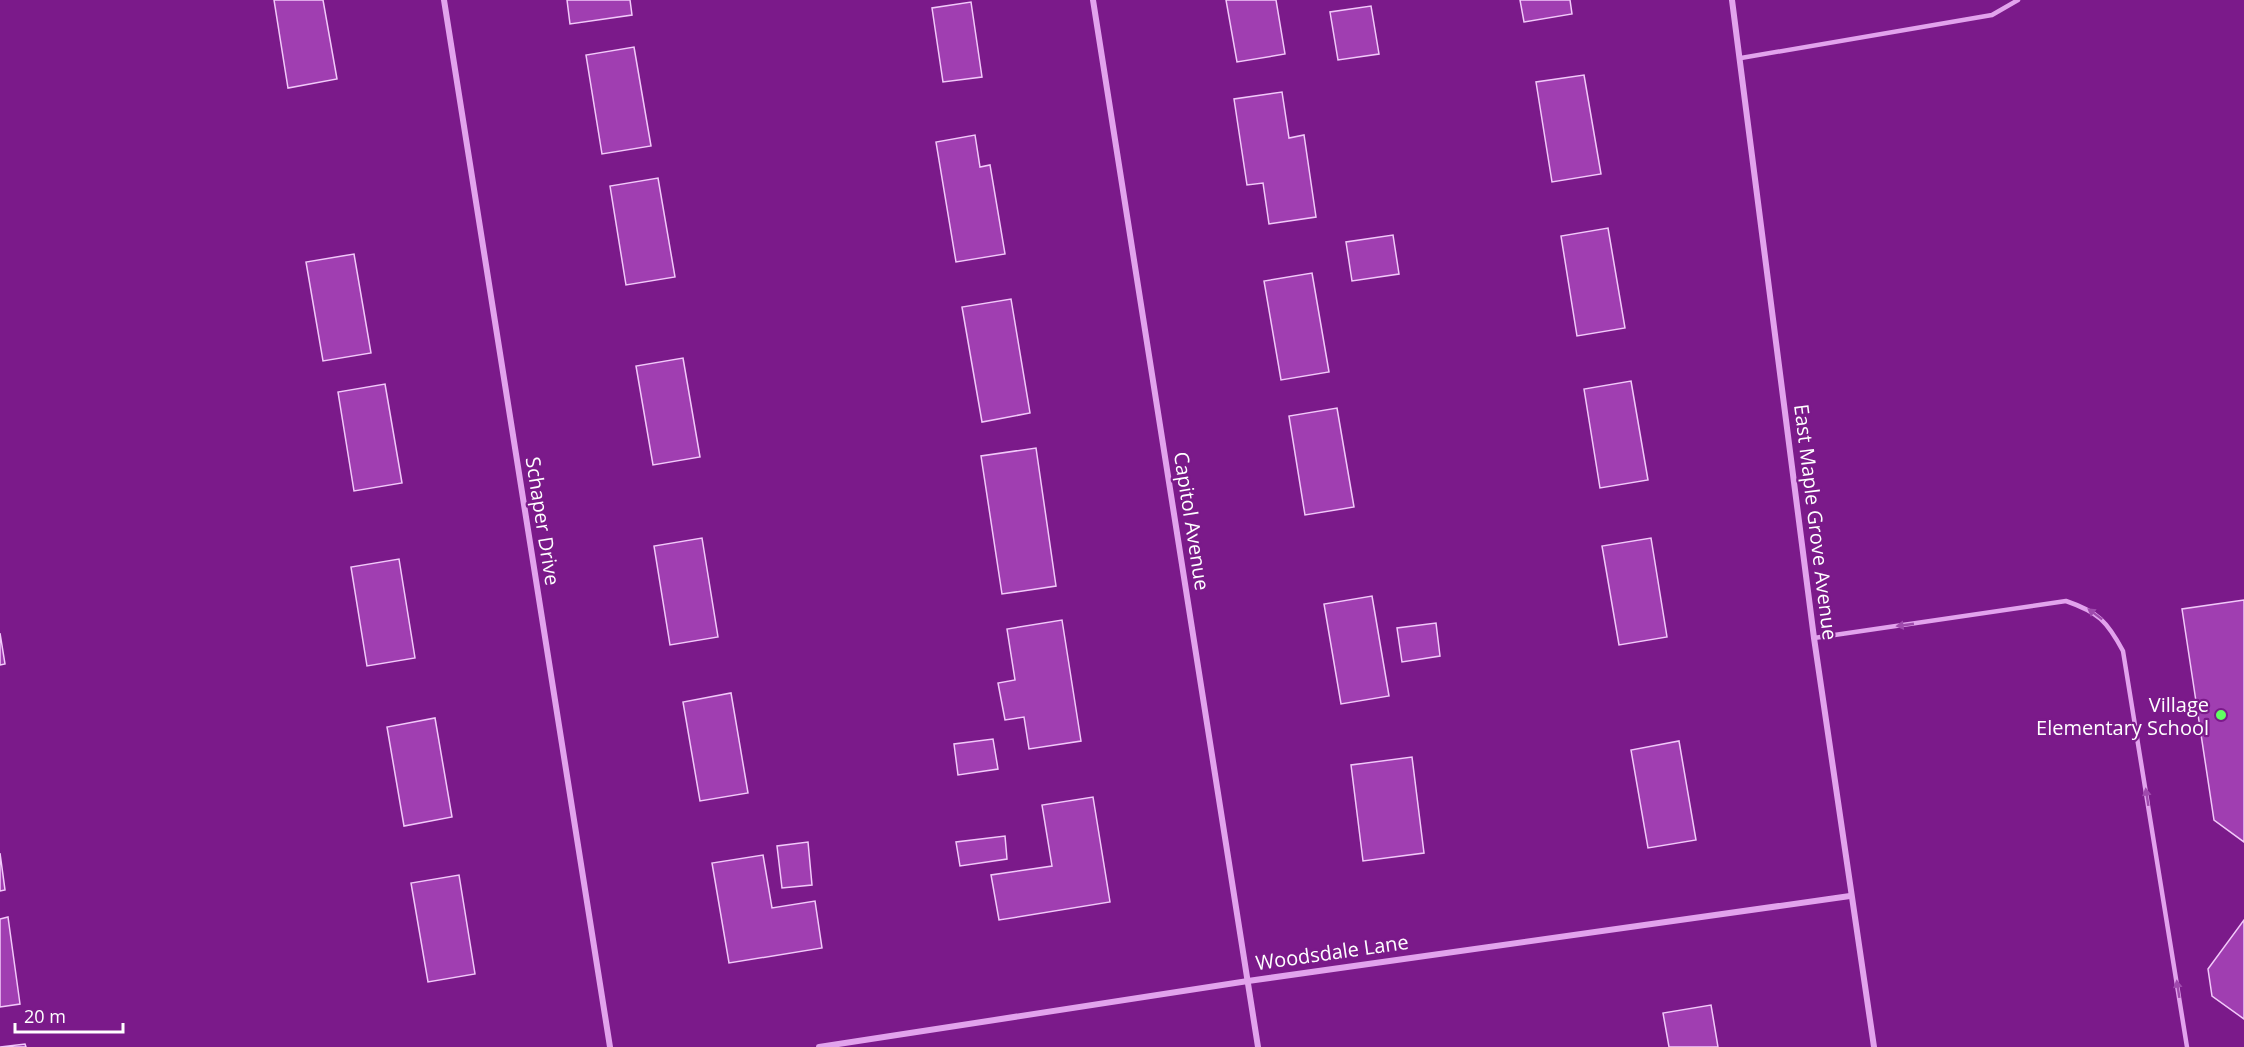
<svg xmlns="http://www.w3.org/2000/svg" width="2244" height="1047" font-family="'Open Sans',sans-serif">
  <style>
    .building { fill: #a03eb1; stroke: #f2c9fa; stroke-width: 1.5 }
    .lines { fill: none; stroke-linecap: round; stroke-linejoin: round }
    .service { stroke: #e2a3ed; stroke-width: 4.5 }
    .minor { stroke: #e2a3ed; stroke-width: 6 }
    .oneway { fill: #9f4aad }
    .poi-dot { fill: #60ff62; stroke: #7b1a8a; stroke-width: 2 }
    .labels { text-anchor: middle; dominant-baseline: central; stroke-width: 4.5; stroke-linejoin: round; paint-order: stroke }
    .street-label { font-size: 20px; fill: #fff; stroke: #7b1a8a }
    .poi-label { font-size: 20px; fill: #fff; stroke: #7b1a8a; text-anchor: end }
  </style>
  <rect width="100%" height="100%" fill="#7b1a8a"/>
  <g class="building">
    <path d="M 274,0 L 323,0 L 337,79 L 288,88 Z"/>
    <path d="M 567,0 L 630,0 L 632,15 L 570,24 Z"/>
    <path d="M 1226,0 L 1276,0 L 1285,54 L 1237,62 Z"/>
    <path d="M 1520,0 L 1570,0 L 1572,14 L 1524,22 Z"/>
    <path d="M 971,2 L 982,77 L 943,82 L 932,8 Z"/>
    <path d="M 1371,6 L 1379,54 L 1338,60 L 1330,12 Z"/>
    <path d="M 634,47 L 651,146 L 602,154 L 586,55 Z"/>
    <path d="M 1584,75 L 1601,174 L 1552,182 L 1536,82 Z"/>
    <path d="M 1282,92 L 1289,138 L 1304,135 L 1316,217 L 1269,224 L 1263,183 L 1247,185 L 1234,99 Z"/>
    <path d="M 975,135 L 980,167 L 990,165 L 1005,254 L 956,262 L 936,142 Z"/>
    <path d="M 658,178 L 675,277 L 626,285 L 610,186 Z"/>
    <path d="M 1608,228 L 1625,328 L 1577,336 L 1561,236 Z"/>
    <path d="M 1393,235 L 1399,274 L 1352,281 L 1346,242 Z"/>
    <path d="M 354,254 L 371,353 L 323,361 L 306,262 Z"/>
    <path d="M 1312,273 L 1329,372 L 1281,380 L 1264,281 Z"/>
    <path d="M 1011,299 L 1030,413 L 982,422 L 962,307 Z"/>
    <path d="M 683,358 L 700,457 L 653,465 L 636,366 Z"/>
    <path d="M 1631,381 L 1648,480 L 1600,488 L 1584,389 Z"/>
    <path d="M 385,384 L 402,483 L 354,491 L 338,392 Z"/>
    <path d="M 1337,408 L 1354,507 L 1305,515 L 1289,416 Z"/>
    <path d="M 1036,448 L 1056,586 L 1002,594 L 981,456 Z"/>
    <path d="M 702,538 L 718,637 L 670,645 L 654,546 Z"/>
    <path d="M 1651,538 L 1667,637 L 1619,645 L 1602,546 Z"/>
    <path d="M 399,559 L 415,658 L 367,666 L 351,567 Z"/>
    <path d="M 1372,596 L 1389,696 L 1341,704 L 1324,604 Z"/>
    <path d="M 2244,600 L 2244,842 L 2214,820 L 2182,609 Z"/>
    <path d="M 1062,620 L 1081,741 L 1029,749 L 1024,717 L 1005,720 L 998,683 L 1015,680 L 1007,629 Z"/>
    <path d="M 1436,623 L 1440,656 L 1402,662 L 1397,628 Z"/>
    <path d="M 0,633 L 5,664 L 0,665 Z"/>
    <path d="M 731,693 L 748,793 L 700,801 L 683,702 Z"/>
    <path d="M 435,718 L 452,817 L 404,826 L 387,727 Z"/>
    <path d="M 993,739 L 998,769 L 958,775 L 954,744 Z"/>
    <path d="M 1679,741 L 1696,840 L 1648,848 L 1631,750 Z"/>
    <path d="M 1412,757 L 1424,853 L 1363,861 L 1351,765 Z"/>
    <path d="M 1093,797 L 1110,902 L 999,920 L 991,875 L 1052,866 L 1042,805 Z"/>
    <path d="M 1005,836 L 1007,859 L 960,866 L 956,842 Z"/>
    <path d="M 808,842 L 812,885 L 782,888 L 777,846 Z"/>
    <path d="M 0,853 L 5,890 L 0,891 Z"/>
    <path d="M 763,855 L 772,908 L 815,901 L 822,948 L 729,963 L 712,863 Z"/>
    <path d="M 459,875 L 475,974 L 428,982 L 411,883 Z"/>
    <path d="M 8,917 L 20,1004 L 0,1007 L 0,919 Z"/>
    <path d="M 2244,920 L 2244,1019 L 2212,996 L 2208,969 Z"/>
    <path d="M 1711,1005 L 1718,1047 L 1669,1047 L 1663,1013 Z"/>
    <path d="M 25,1044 L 26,1047 L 0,1047 Z"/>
  </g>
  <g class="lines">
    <g class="service">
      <path d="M 1741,58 L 1992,15 L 2018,0"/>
      <path d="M 1814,638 L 2066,601 C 2098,612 2107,621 2123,651 L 2187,1047"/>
    </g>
    <g class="minor">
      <path d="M 444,0 L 610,1047"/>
      <path d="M 1093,0 L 1258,1047"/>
      <path d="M 1732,0 L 1814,638 L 1874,1047"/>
      <path d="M 819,1047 L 1248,981 L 1850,896"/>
    </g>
  </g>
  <defs><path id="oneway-solid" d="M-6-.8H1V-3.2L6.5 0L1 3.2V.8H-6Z" transform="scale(1.5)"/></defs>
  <g class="oneway">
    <use href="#oneway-solid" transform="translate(2095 614) rotate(-143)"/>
    <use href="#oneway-solid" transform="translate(1905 625) rotate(172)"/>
    <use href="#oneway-solid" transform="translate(2147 797) rotate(-99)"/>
    <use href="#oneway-solid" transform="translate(2178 989) rotate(-99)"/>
  </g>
  <circle class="poi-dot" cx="2221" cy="715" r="6"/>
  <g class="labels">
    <g class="street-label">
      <text transform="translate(543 521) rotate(81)">Schaper Drive</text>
      <text transform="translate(1192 521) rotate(81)">Capitol Avenue</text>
      <text transform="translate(1816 522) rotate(83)">East Maple Grove Avenue</text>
      <text transform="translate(1332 952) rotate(-8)">Woodsdale Lane</text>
    </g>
    <g class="poi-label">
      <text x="2209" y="704">Village<tspan x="2209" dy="23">Elementary School</tspan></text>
    </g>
  </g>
  <path d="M15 1023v9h108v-9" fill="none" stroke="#ffffff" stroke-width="3"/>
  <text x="24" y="1023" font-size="18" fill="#ffffff" stroke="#7b1a8a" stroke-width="4.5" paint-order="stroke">20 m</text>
</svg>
